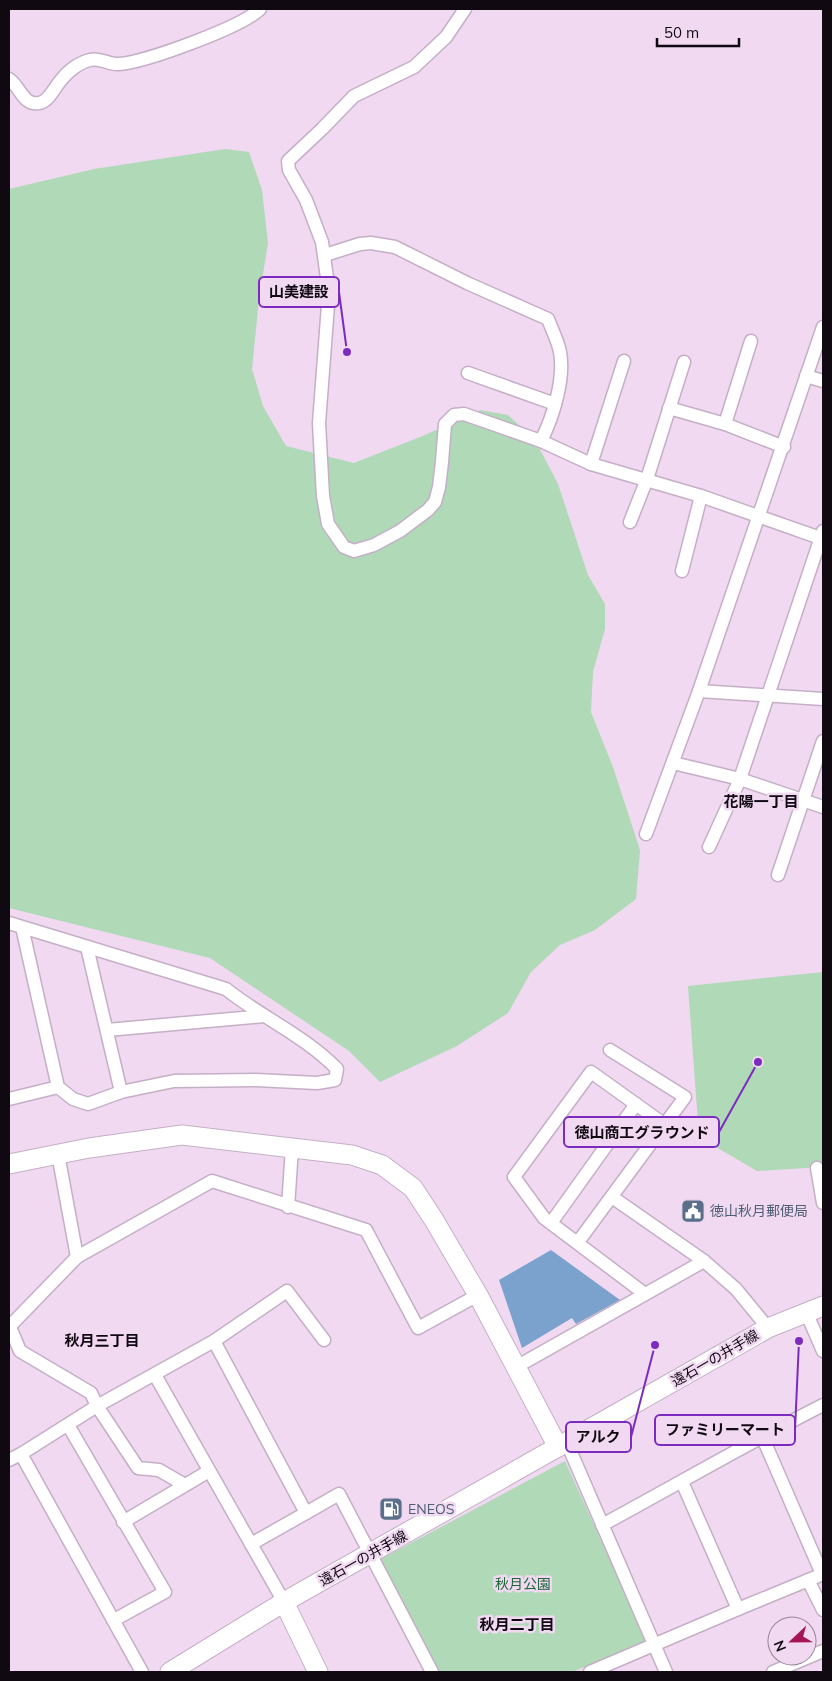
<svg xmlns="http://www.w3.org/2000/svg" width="832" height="1681" font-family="Mulish,'Noto Sans JP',sans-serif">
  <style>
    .green { fill: #b0d9b8 }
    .water { fill: #7ba1cd }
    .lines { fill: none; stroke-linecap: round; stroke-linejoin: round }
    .street-casing { stroke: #c5afc7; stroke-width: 15 }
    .secondary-casing { stroke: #c5afc7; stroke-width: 21 }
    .street { stroke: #fff; stroke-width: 12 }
    .secondary { stroke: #fff; stroke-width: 19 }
    .labels { text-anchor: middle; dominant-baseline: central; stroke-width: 5; stroke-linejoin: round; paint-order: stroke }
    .service-label { font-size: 14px; fill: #4e5e75; stroke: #f0d9f1; text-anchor: start }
    .street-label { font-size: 14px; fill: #110911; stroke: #f0d9f1 }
    .park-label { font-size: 14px; fill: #1b6634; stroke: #f0d9f1 }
    .neighbourhood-label { font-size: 15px; font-weight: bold; fill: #110911; stroke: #f0d9f1 }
    .leader { fill: none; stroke: #7b2cbf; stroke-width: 2 }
    .callout-dot { fill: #7b2cbf; stroke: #f0d9f1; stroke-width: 2 }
    .callout { fill: #f0d9f1; stroke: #7b2cbf; stroke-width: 2 }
    .callout-label { font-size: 15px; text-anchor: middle; font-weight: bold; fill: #110911 }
  </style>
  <rect width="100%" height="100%" fill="#f0d9f1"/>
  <g class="green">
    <path d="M 225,149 L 249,152 L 262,190 L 268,243 L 259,299 L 252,369 L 263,406 L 286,446 L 354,463 L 425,435 L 480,410 L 508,415 L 535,440 L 558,484 L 588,575 L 605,604 L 605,629 L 593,672 L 591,712 L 613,767 L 640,850 L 636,899 L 595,930 L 560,945 L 531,972 L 508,1013 L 457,1046 L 380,1082 L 349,1051 L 210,958 L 9,908 L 9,189 L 94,169 Z"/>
    <path d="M 823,972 L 823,1167 L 757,1171 L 699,1137 L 688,986 Z"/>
    <path d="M 565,1461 L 647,1642 L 572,1672 L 437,1672 L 381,1559 Z"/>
  </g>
  <path class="water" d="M 551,1250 L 620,1300 L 576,1324 L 572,1318 L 522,1348 L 499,1280 Z"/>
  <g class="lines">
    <g class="street-casing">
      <g id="street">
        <path d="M 465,9 L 446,37 L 414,67 L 354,96 L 322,129 L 288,161 L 289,170 L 306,200 L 322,242 L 329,292 L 319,423 L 323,496 L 328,524 L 344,547 L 354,551 L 374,545 L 400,531 L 428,510 L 435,502 L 439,487 L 442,462 L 445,424 L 454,415 L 464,414 L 541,441 L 591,464 L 701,496 L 823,539"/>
        <path d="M 9,79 C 20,86 23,106 39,103 C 49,102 55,86 62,79 C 68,71 80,62 90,60 C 100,57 109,65 119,64 C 146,62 242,27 260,9"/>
        <path d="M 325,255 L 360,244 L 371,243 L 395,247 L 467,283 L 548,319 C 552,330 558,341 560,352 C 565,379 553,417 541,441"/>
        <path d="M 468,373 L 555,404"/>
        <path d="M 806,376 L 823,381"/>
        <path d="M 669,408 L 725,424 L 784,447"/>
        <path d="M 725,424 L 751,341"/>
        <path d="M 591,464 L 624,361"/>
        <path d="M 630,522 L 647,479 L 684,362"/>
        <path d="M 682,571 L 701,496"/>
        <path d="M 699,691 L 823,699"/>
        <path d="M 673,763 L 740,779 L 823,807"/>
        <path d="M 646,834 L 699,691 L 823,327"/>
        <path d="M 709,847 L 740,779 L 823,531"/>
        <path d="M 778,875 L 823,741"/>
        <path d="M 9,923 L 226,989 C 261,1017 305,1036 337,1069 L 335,1080 L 317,1083 L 256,1080 L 174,1081 L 121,1092 L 88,1104 L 73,1099 L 58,1087 L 22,927"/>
        <path d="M 87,947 L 121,1092"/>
        <path d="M 107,1030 L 264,1016"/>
        <path d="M 9,1099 L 58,1087"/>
        <path d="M 58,1154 L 77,1257"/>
        <path d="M 817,1168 L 823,1203"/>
        <path d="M 612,1197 L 704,1261 L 736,1289 L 768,1328"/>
        <path d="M 288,1207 L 292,1148"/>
        <path d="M 551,1223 L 636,1104"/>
        <path d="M 578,1242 L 685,1097 L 610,1050"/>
        <path d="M 645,1294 L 544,1218 L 514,1177 L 591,1072 L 665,1125"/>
        <path d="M 806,1312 L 823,1351"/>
        <path d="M 9,1327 L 77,1257 L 212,1181 L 366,1230 L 418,1328 L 478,1295"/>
        <path d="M 10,1327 L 20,1351 L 91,1393 L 97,1406 L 138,1468 L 159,1470 L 185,1485"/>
        <path d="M 214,1341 L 306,1513 L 339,1494 L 432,1672"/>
        <path d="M 516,1367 L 704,1261"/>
        <path d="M 155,1375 L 284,1602"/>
        <path d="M 68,1425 L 165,1592 L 114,1620"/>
        <path d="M 762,1436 L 822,1574"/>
        <path d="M 567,1443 L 666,1672"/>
        <path d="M 21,1454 L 142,1672"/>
        <path d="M 9,1460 L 21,1454 L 97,1406 L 214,1341 L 287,1291 L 324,1340"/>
        <path d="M 682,1482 L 738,1609"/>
        <path d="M 123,1522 L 209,1471"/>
        <path d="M 602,1525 C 676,1485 748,1443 823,1405"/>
        <path d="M 251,1544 L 306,1513"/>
        <path d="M 808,1580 L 823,1610"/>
        <path d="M 590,1672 L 738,1609 L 823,1574"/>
        <path d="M 773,1672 L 823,1651"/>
      </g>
    </g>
    <g class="secondary-casing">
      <g id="secondary">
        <path d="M 9,1164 L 89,1148 L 182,1135 L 352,1155 L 382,1165 L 413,1188 L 434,1220 L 478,1295 L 558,1447"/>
        <path d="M 284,1602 L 318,1672"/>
        <path d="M 170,1672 L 284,1602 L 768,1328 L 823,1306"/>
      </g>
    </g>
    <use href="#street" class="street"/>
    <use href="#secondary" class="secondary"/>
  </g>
  <defs>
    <g id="civic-square" transform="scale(1.25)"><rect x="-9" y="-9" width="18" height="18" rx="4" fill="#5c6f8a" stroke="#f0d9f1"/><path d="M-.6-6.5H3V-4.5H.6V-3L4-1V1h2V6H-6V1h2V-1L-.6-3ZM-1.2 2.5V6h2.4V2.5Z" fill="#fff"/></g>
    <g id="fuel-square" transform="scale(1.25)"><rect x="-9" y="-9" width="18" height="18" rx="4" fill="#5c6f8a" stroke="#f0d9f1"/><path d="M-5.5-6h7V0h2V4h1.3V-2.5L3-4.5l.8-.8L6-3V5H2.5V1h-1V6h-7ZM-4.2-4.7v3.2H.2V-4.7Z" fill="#fff"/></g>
  </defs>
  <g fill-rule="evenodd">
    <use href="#civic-square" x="693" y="1211"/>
    <use href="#fuel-square" x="391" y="1509"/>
  </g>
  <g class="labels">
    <g class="service-label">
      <text x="710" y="1211">徳山秋月郵便局</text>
      <text x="408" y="1509">ENEOS</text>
    </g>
    <g class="street-label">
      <text transform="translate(715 1358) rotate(-30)">遠石一の井手線</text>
      <text transform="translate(363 1558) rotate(-29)">遠石一の井手線</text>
    </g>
    <g class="park-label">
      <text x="523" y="1584">秋月公園</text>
    </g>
    <g class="neighbourhood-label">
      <text x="761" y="801">花陽一丁目</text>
      <text x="102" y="1340">秋月三丁目</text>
      <text x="517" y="1624">秋月二丁目</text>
    </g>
  </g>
  <path class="leader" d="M347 352L339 292M758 1062L719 1132M799 1341L795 1430M655 1345L631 1437"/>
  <g class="callout-dot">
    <circle cx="347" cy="352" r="5"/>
    <circle cx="758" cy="1062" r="5"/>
    <circle cx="799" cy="1341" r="5"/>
    <circle cx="655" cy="1345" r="5"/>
  </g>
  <g class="callout">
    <rect x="259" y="277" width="80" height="30" rx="5"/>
    <rect x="564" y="1117" width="155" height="30" rx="5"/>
    <rect x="655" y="1415" width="140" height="30" rx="5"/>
    <rect x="566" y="1422" width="65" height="30" rx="5"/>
  </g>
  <g class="callout-label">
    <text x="299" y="297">山美建設</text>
    <text x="642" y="1138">徳山商工グラウンド</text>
    <text x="725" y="1435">ファミリーマート</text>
    <text x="598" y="1442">アルク</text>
  </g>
  <rect width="832" height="1681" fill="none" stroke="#110911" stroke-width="20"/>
  <g transform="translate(792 1641) rotate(248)"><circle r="24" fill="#f0d9f1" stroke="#978697"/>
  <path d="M0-4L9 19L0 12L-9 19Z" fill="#a51658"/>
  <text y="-8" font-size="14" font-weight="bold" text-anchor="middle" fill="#110911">N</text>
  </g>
  <path d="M657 38v8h82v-8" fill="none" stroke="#110911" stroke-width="2.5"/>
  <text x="664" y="38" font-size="15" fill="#110911" stroke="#f0d9f1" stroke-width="4" paint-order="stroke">50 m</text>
</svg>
